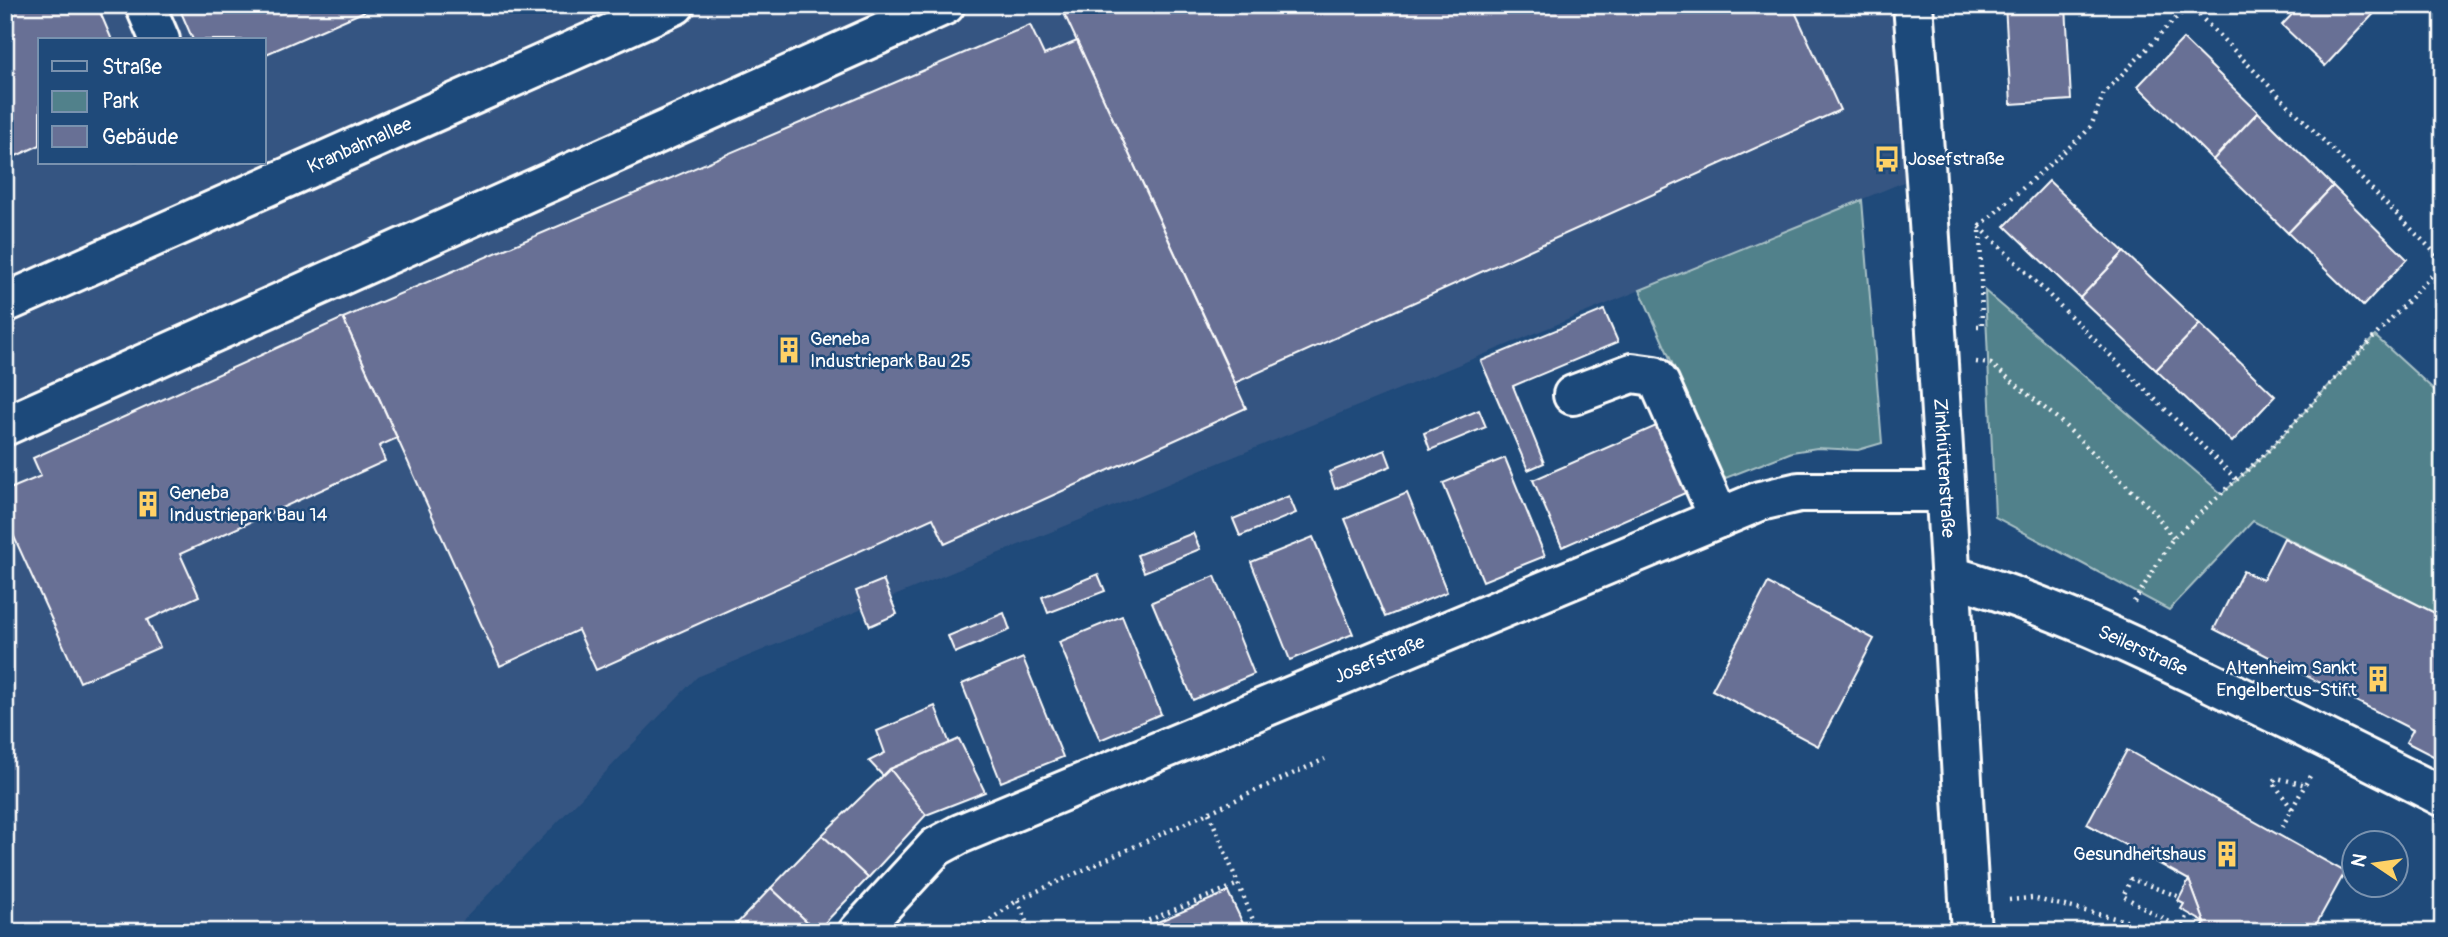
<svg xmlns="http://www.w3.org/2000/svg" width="2448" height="937" font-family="Pangolin,sans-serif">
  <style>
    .built { fill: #355582; fill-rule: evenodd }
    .green { fill: #51818b; stroke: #a8c0c5; stroke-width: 2 }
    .building { fill: #687095; stroke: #fff; stroke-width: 2 }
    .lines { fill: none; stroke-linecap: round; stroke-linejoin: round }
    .minor-casing { stroke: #fff; stroke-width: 44 }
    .path { stroke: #fff; stroke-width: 4.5; stroke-dasharray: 2 5; stroke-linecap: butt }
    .minor { stroke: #1f4a7a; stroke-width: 38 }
    .labels { text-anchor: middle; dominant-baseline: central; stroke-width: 5; stroke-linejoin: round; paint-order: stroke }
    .street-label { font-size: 19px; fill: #fff; stroke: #1f4a7a }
    .poi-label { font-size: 19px; fill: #fff; stroke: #1f4a7a; text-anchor: start }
  </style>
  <rect width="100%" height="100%" fill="#1f4a7a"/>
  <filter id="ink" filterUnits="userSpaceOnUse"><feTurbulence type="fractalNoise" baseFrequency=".0143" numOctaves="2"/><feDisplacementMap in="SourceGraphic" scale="14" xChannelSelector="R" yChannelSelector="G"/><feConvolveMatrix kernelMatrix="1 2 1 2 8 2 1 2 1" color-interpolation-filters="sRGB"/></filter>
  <g filter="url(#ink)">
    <path class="built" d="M 5,5 L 1898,5 L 1916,177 L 697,677 L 452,932 L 5,932 ZM 40,40 L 264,40 L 264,163 L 40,163 Z"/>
    <g class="green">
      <path d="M 1862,200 L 1882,443 L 1858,450 L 1817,448 L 1792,452 L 1723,479 L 1640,290 Z"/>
      <path d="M 1985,291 L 2222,494 L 2266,453 L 2375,336 L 2443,398 L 2443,425 L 2439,429 L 2443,433 L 2443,617 L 2253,521 L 2169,610 L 1995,517 Z"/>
    </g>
    <g class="building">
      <path d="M 5,5 L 97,5 L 112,40 L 40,40 L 40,145 L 14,157 L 5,138 Z"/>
      <path d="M 178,5 L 379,5 L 264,55 L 264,40 L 193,40 Z"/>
      <path d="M 1071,5 L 1792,5 L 1840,110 L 1235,383 L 1062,9 Z"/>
      <path d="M 2005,5 L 2066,5 L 2071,100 L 2011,104 Z"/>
      <path d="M 2301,5 L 2382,5 L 2325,66 L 2282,25 Z"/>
      <path d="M 1030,25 L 1044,55 L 1077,41 L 1246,408 L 945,544 L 933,518 L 596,670 L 578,630 L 500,666 L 343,318 Z"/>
      <path d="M 2183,39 L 2258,112 L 2213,160 L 2138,86 Z"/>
      <path d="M 2258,112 L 2333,186 L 2288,233 L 2213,160 Z"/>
      <path d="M 2049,181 L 2124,252 L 2080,298 L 2005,226 Z"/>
      <path d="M 2333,186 L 2407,259 L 2363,306 L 2288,233 Z"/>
      <path d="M 2124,252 L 2200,324 L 2156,370 L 2080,298 Z"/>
      <path d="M 1604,310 L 1618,342 L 1513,386 L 1544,463 L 1528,470 L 1481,361 Z"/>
      <path d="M 343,318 L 397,438 L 379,446 L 385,461 L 180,554 L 199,596 L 147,620 L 160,647 L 80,682 L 5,517 L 5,491 L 41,476 L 33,458 Z"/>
      <path d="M 2200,324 L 2275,396 L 2232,442 L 2156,370 Z"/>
      <path d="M 1479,410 L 1486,427 L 1430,450 L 1424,433 Z"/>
      <path d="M 1663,423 L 1692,490 L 1562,547 L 1533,480 Z"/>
      <path d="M 1385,450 L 1391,466 L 1335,489 L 1329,472 Z"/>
      <path d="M 1505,458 L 1545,556 L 1483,581 L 1443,483 Z"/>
      <path d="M 1407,493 L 1447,592 L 1385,617 L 1345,519 Z"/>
      <path d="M 1289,496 L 1296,513 L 1240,536 L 1233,519 Z"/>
      <path d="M 1193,533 L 1200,549 L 1144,572 L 1137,555 Z"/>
      <path d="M 1313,537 L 1353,634 L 1290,660 L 1251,562 Z"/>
      <path d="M 2284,538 L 2443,617 L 2443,748 L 2441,747 L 2435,757 L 2406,742 L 2413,730 L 2214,629 L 2243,571 L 2263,580 Z"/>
      <path d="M 1098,574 L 1105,591 L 1048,613 L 1042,597 Z"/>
      <path d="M 1215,576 L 1254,674 L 1193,700 L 1152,602 Z"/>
      <path d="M 883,580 L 897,614 L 870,626 L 856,591 Z"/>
      <path d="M 1768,583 L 1874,639 L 1818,746 L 1712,690 Z"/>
      <path d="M 1004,613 L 1010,630 L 955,653 L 948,636 Z"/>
      <path d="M 1122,616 L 1161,714 L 1100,740 L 1059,642 Z"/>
      <path d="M 1023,658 L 1063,757 L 1001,782 L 962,684 Z"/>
      <path d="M 935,706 L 950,744 L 890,769 L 883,776 L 869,761 L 885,753 L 877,731 Z"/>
      <path d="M 959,739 L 985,792 L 926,815 L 890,769 Z"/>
      <path d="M 2127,750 L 2345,872 L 2312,932 L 2200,932 L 2205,923 L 2189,880 L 2087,824 Z"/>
      <path d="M 890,769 L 926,815 L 868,878 L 822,835 Z"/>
      <path d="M 822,835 L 868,878 L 817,931 L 771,888 Z"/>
      <path d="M 2189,880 L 2205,923 L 2181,909 L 2184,904 L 2178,901 Z"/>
      <path d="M 771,888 L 817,931 L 729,932 Z"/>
      <path d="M 1228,892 L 1247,932 L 1134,932 Z"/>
    </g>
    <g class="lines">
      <g class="minor-casing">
        <g id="minor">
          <path d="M 145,5 L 160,40"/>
          <path id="s1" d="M 1913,5 C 1938,314 1952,623 1971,932"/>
          <path id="s2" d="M 5,303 L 675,5"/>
          <path d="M 1573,395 L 1632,373 L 1654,376 L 1660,384 L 1719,518"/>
          <path d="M 5,426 L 945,5"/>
          <path id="s3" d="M 1951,576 C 2041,602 2124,641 2208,681 C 2287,719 2365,757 2443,797"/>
          <path id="s4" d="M 858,932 L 936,847 L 960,834 L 1760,501 L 1799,492 L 1945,492"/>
        </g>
      </g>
      <g class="path">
        <path d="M 2189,5 L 2443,261"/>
        <path d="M 1980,227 L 2237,480"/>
        <path d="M 1977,326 L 1982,326 L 1980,226 L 2084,134 L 2091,126 L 2104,93 L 2189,5"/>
        <path d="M 1976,362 L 1991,364 L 2058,419 L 2155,513 L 2173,538"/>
        <path d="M 2134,602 L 2173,538 L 2266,453 L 2443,263"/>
        <path d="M 2292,809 L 2273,782 L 2277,778 L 2306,785"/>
        <path d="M 1209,813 L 1258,932"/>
        <path d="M 2282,827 L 2310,776"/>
        <path d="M 1018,900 L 1030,932"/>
        <path d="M 2009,900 L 2032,898 L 2172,932"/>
        <path d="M 1142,923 L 1239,884"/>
        <path d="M 973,932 L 1018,900 L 1325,759"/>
        <path d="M 2178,932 L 2173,924 L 2123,896 L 2131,879 L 2180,897"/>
        <path d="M 2180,932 L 2189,913"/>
      </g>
      <use href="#minor" class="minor"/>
    </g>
  </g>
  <defs>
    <g id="bus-bare" transform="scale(2.1)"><path d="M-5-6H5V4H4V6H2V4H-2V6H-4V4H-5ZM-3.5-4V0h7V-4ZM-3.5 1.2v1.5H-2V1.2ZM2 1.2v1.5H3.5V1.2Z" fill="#ffd166" stroke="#1f4a7a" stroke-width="2.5" paint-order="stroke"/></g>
    <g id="building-bare" transform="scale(2.1)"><path d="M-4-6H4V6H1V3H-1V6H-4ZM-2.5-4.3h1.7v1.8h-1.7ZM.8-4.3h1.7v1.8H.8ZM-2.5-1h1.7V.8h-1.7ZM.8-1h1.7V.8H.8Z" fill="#ffd166" stroke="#1f4a7a" stroke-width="2.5" paint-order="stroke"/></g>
  </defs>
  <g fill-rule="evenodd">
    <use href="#bus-bare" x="1887" y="159"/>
    <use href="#building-bare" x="789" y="350"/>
    <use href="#building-bare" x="148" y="504"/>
    <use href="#building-bare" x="2378" y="679"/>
    <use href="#building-bare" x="2227" y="854"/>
  </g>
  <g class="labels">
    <g class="street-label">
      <text stroke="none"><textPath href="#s2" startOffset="388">Kranbahnallee</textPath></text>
      <text stroke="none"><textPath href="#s1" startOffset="464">Zinkhüttenstraße</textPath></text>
      <text stroke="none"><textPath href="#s3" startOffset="206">Seilerstraße</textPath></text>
      <text stroke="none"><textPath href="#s4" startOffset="597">Josefstraße</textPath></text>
    </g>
    <g class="poi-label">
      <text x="1908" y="159">Josefstraße</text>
      <text x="810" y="339">Geneba<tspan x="810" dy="22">Industriepark Bau 25</tspan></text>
      <text x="169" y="493">Geneba<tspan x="169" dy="22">Industriepark Bau 14</tspan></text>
      <text x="2357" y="668" text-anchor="end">Altenheim Sankt<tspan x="2357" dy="22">Engelbertus-Stift</tspan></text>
      <text x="2206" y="854" text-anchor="end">Gesundheitshaus</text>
    </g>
  </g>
  <rect width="2448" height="937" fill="none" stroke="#1f4a7a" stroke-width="28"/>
  <rect x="14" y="14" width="2420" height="909" fill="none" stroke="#fff" stroke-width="2.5" filter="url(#ink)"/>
  <rect x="38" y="38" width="228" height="126" fill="#1f4a7a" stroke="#7992af" stroke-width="2"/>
  <rect x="52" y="61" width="35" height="10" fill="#1f4a7a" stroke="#7992af" stroke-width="2"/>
  <text x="102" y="74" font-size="21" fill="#ffffff">Straße</text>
  <rect x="52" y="91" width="35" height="21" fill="#51818b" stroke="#7992af" stroke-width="2"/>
  <text x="102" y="108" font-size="21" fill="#ffffff">Park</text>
  <rect x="52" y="126" width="35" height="21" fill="#687095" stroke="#7992af" stroke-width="2"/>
  <text x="102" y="144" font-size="21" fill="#ffffff">Gebäude</text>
  <g transform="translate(2375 864) rotate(283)"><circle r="33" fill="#1f4a7a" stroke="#7992af" stroke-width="2"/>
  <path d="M0-5L12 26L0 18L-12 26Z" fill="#ffd166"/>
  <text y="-10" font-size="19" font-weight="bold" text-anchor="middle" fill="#ffffff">N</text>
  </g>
</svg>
